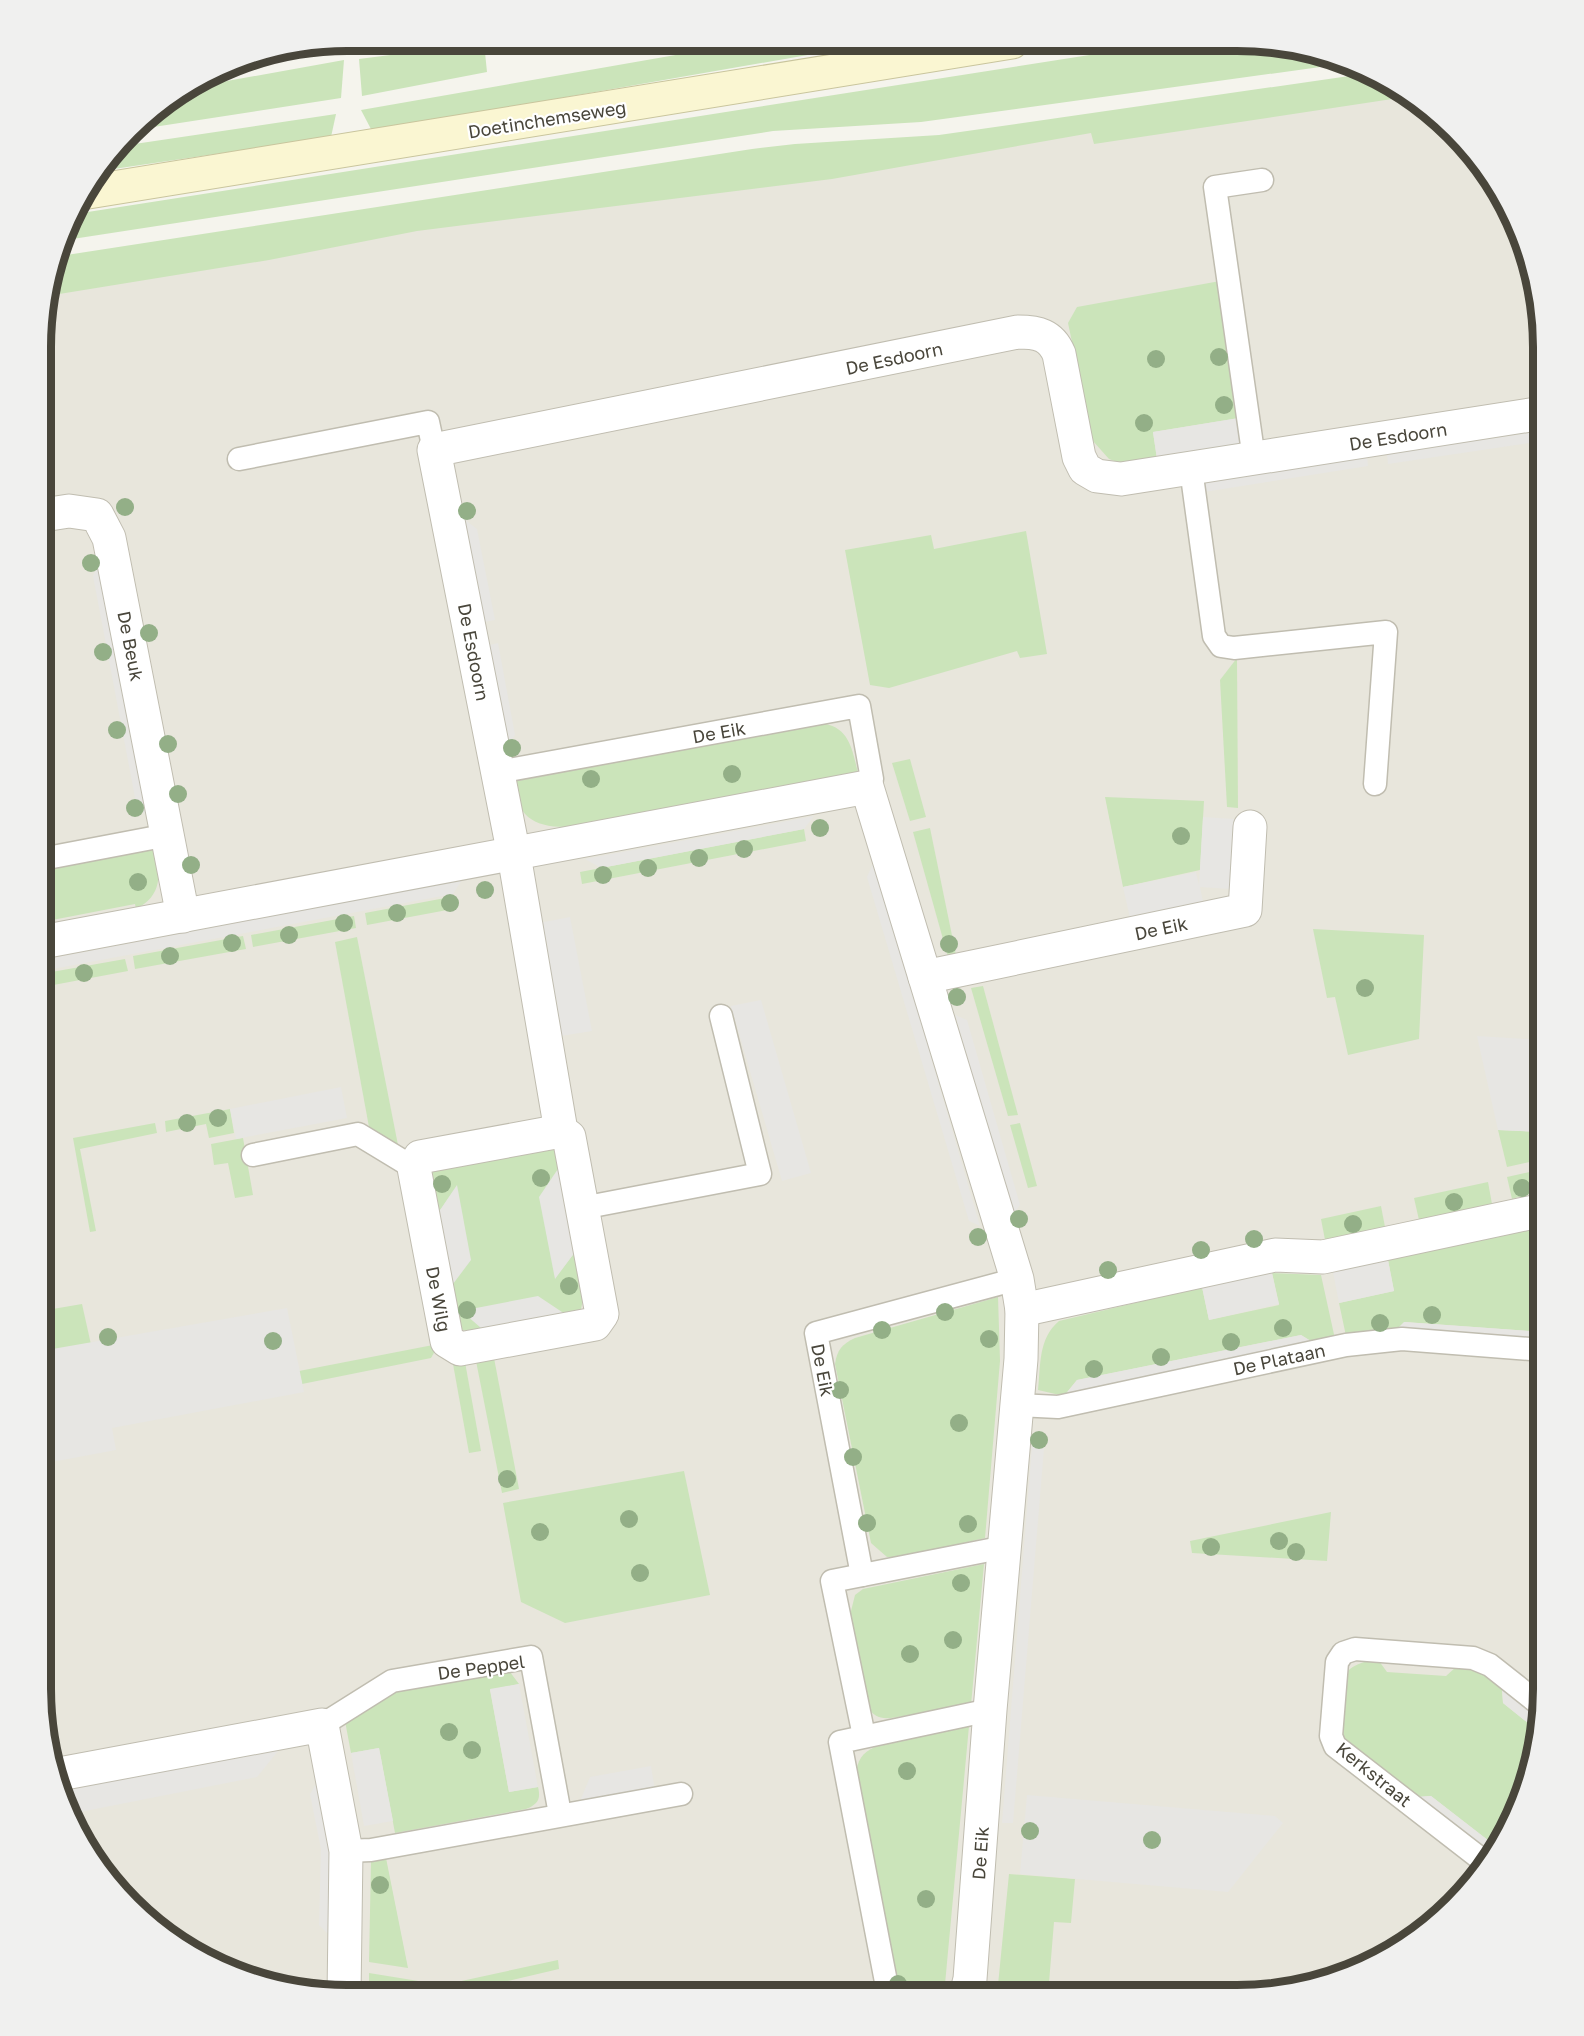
<svg xmlns="http://www.w3.org/2000/svg" width="1584" height="2036" font-family="'Golos Text',sans-serif">
  <style>
    .residential { fill: #e8e6dc }
    .green { fill: #cbe4ba }
    .parking { fill: #e7e6e3 }
    .lines { fill: none; stroke-linecap: round; stroke-linejoin: round }
    .lane-casing { stroke: #c0bdb0; stroke-width: 25 }
    .street-casing { stroke: #c0bdb0; stroke-width: 35 }
    .secondary-casing { stroke: #c9c59d; stroke-width: 35 }
    .lane { stroke: #fff; stroke-width: 22 }
    .street { stroke: #fff; stroke-width: 33 }
    .secondary { stroke: #faf6d2; stroke-width: 33 }
    .tree { fill: #93af87 }
    .labels { text-anchor: middle; dominant-baseline: central; stroke-width: 4.5; stroke-linejoin: round; paint-order: stroke }
    .street-label { font-size: 18px; fill: #49463b; stroke: #fff }
    .rim { fill: none; stroke: #49463b; stroke-width: 8 }
  </style>
  <rect width="100%" height="100%" fill="#f5f4ed"/>
  <path class="residential" d="M 1407,92 L 1467,145 L 1503,194 L 1533,268 L 1543,347 L 1543,1708 L 1527,1787 L 1502,1842 L 1453,1906 L 1390,1955 L 1316,1985 L 1256,1995 L 327,1995 L 249,1979 L 177,1944 L 117,1891 L 81,1842 L 51,1768 L 41,1689 L 43,307 L 52,282 L 713,172 Z"/>
  <g class="green">
    <path d="M 750,42 L 882,42 L 372,131 L 361,110 Z"/>
    <path d="M 484,43 L 487,72 L 362,96 L 359,59 Z"/>
    <path d="M 1166,43 L 1277,43 L 1349,63 L 921,122 L 773,131 L 66,240 L 75,214 Z"/>
    <path d="M 344,60 L 341,98 L 134,130 L 145,116 L 199,86 Z"/>
    <path d="M 1370,73 L 1412,96 L 1094,144 L 1091,133 L 832,179 L 417,231 L 269,260 L 47,296 L 60,256 L 752,149 L 795,144 L 939,135 Z"/>
    <path d="M 336,114 L 331,137 L 100,171 L 121,146 Z"/>
    <path d="M 1220,281 L 1239,418 L 1153,432 L 1157,459 L 1120,463 L 1109,459 L 1093,441 L 1068,323 L 1077,307 Z"/>
    <path d="M 1026,531 L 1047,654 L 1020,658 L 1017,651 L 889,688 L 870,685 L 845,550 L 931,535 L 934,549 Z"/>
    <path d="M 1237,658 L 1238,808 L 1227,807 L 1220,680 Z"/>
    <path d="M 820,723 C 849,726 852,748 858,773 L 566,827 C 531,827 518,815 512,782 Z"/>
    <path d="M 910,759 L 926,817 L 910,821 L 892,763 Z"/>
    <path d="M 1105,797 L 1204,801 L 1200,870 L 1123,887 Z"/>
    <path d="M 930,828 L 956,955 L 948,957 L 913,832 Z"/>
    <path d="M 804,829 L 806,841 L 582,884 L 580,872 Z"/>
    <path d="M 156,849 C 160,875 163,895 136,909 L 135,904 L 42,922 L 42,870 Z"/>
    <path d="M 456,896 L 458,908 L 367,925 L 365,913 Z"/>
    <path d="M 354,916 L 356,928 L 253,947 L 251,935 Z"/>
    <path d="M 1313,929 L 1424,935 L 1419,1039 L 1348,1055 L 1335,997 L 1327,998 Z"/>
    <path d="M 243,936 L 246,949 L 135,969 L 133,956 Z"/>
    <path d="M 357,937 L 398,1145 L 369,1127 L 335,942 Z"/>
    <path d="M 125,959 L 128,971 L 48,986 L 46,973 Z"/>
    <path d="M 983,986 L 1018,1115 L 1008,1116 L 971,988 Z"/>
    <path d="M 230,1109 L 234,1133 L 209,1138 L 206,1124 L 166,1132 L 165,1121 Z"/>
    <path d="M 155,1123 L 157,1133 L 80,1149 L 96,1231 L 90,1232 L 73,1138 Z"/>
    <path d="M 1020,1123 L 1037,1186 L 1028,1188 L 1010,1125 Z"/>
    <path d="M 1498,1130 L 1543,1132 L 1543,1159 L 1507,1167 Z"/>
    <path d="M 243,1138 L 253,1195 L 235,1198 L 228,1163 L 214,1165 L 211,1144 Z"/>
    <path d="M 559,1145 L 562,1163 L 555,1278 L 578,1248 L 584,1296 L 580,1313 C 548,1320 485,1344 457,1327 L 447,1292 L 457,1186 L 434,1219 L 428,1178 L 433,1171 Z"/>
    <path d="M 1543,1169 L 1543,1189 L 1512,1199 L 1507,1177 Z"/>
    <path d="M 1488,1182 L 1492,1204 L 1419,1220 L 1414,1198 Z"/>
    <path d="M 1381,1206 L 1385,1227 L 1325,1240 L 1321,1219 Z"/>
    <path d="M 1543,1227 L 1543,1332 L 1405,1322 L 1396,1330 L 1346,1336 L 1339,1303 L 1394,1291 L 1388,1260 Z"/>
    <path d="M 1272,1273 L 1321,1275 L 1335,1339 L 1314,1343 L 1301,1335 L 1077,1380 L 1064,1396 L 1038,1390 C 1041,1364 1038,1339 1059,1321 L 1202,1287 L 1209,1320 L 1279,1305 Z"/>
    <path d="M 998,1297 L 1000,1361 L 985,1538 L 897,1558 L 887,1557 L 871,1543 L 835,1364 C 837,1350 842,1344 855,1338 Z"/>
    <path d="M 82,1304 L 92,1349 L 41,1371 L 41,1311 Z"/>
    <path d="M 433,1345 L 435,1351 L 431,1358 L 302,1384 L 299,1371 Z"/>
    <path d="M 494,1358 L 519,1489 L 502,1493 L 476,1361 Z"/>
    <path d="M 465,1362 L 481,1451 L 469,1453 L 453,1364 Z"/>
    <path d="M 684,1471 L 710,1595 L 565,1623 L 521,1602 L 503,1503 Z"/>
    <path d="M 1331,1512 L 1327,1561 L 1192,1553 L 1190,1541 Z"/>
    <path d="M 984,1564 L 971,1705 L 891,1718 C 879,1719 874,1716 867,1707 L 850,1615 L 855,1595 L 863,1589 Z"/>
    <path d="M 1369,1660 L 1379,1661 L 1387,1672 L 1446,1676 L 1456,1667 L 1482,1672 L 1502,1689 L 1503,1703 L 1538,1731 L 1527,1787 L 1498,1848 L 1431,1796 L 1417,1797 L 1346,1743 C 1340,1729 1338,1684 1348,1671 C 1353,1665 1362,1663 1369,1660 Z"/>
    <path d="M 501,1671 L 510,1672 L 519,1684 L 490,1690 L 509,1792 L 538,1787 C 541,1799 538,1804 526,1809 L 395,1833 L 379,1748 L 351,1753 L 345,1721 L 397,1690 Z"/>
    <path d="M 969,1726 L 944,1995 L 900,1995 L 856,1775 C 857,1760 862,1753 875,1747 Z"/>
    <path d="M 386,1858 L 408,1968 L 369,1962 L 371,1861 Z"/>
    <path d="M 1009,1874 L 1075,1879 L 1071,1923 L 1054,1922 L 1048,1995 L 997,1995 Z"/>
    <path d="M 558,1960 L 559,1969 L 448,1995 L 423,1995 L 369,1986 L 369,1973 L 443,1985 Z"/>
  </g>
  <g class="parking">
    <path d="M 1239,418 L 1244,446 L 1157,459 L 1153,432 Z"/>
    <path d="M 1543,431 L 1543,441 L 1388,464 L 1387,454 Z"/>
    <path d="M 1367,457 L 1368,466 L 1204,492 L 1202,482 Z"/>
    <path d="M 464,519 L 477,529 L 495,620 L 484,622 Z"/>
    <path d="M 100,562 L 150,817 L 137,808 L 93,576 Z"/>
    <path d="M 498,643 L 515,735 L 507,747 L 489,645 Z"/>
    <path d="M 814,816 L 804,829 L 601,868 L 585,859 Z"/>
    <path d="M 1203,817 L 1234,819 L 1230,889 L 1200,887 L 1203,902 L 1130,918 L 1123,887 L 1196,872 L 1199,885 Z"/>
    <path d="M 874,861 L 980,1226 L 969,1221 L 867,877 Z"/>
    <path d="M 462,880 L 453,894 L 42,971 L 42,960 Z"/>
    <path d="M 570,917 L 592,1031 L 561,1036 L 539,923 Z"/>
    <path d="M 761,1000 L 811,1173 L 782,1181 L 731,1006 Z"/>
    <path d="M 955,1015 L 967,1020 L 1020,1205 L 1013,1215 Z"/>
    <path d="M 1477,1036 L 1543,1040 L 1543,1132 L 1498,1130 Z"/>
    <path d="M 341,1087 L 347,1118 L 236,1139 L 230,1109 Z"/>
    <path d="M 562,1163 L 578,1248 L 555,1279 L 539,1197 Z"/>
    <path d="M 457,1185 L 471,1260 L 447,1292 L 434,1219 Z"/>
    <path d="M 1388,1260 L 1394,1291 L 1339,1303 L 1333,1272 Z"/>
    <path d="M 1272,1273 L 1279,1304 L 1209,1320 L 1202,1287 Z"/>
    <path d="M 538,1296 L 571,1318 L 488,1334 L 466,1315 L 471,1309 Z"/>
    <path d="M 287,1308 L 304,1392 L 112,1428 L 116,1450 L 41,1464 L 41,1351 Z"/>
    <path d="M 1404,1322 L 1543,1332 L 1543,1341 L 1396,1330 Z"/>
    <path d="M 1301,1335 L 1314,1343 L 1064,1396 L 1077,1380 Z"/>
    <path d="M 1032,1446 L 1044,1448 L 1013,1823 L 1002,1823 Z"/>
    <path d="M 519,1684 L 538,1787 L 509,1792 L 490,1689 Z"/>
    <path d="M 1502,1689 L 1541,1719 L 1538,1731 L 1503,1703 Z"/>
    <path d="M 283,1745 L 257,1777 L 70,1814 L 63,1798 L 66,1794 L 60,1790 Z"/>
    <path d="M 379,1748 L 393,1821 L 364,1826 L 351,1753 Z"/>
    <path d="M 651,1766 L 655,1791 L 578,1806 L 590,1777 Z"/>
    <path d="M 319,1779 L 332,1849 L 331,1937 L 319,1925 L 321,1849 L 310,1794 Z"/>
    <path d="M 1027,1795 L 1275,1816 L 1283,1823 L 1228,1892 L 1020,1874 Z"/>
    <path d="M 1431,1796 L 1498,1848 L 1492,1856 L 1417,1797 Z"/>
  </g>
  <g class="lines">
    <g class="lane-casing">
      <g id="lane">
        <path d="M 239,459 L 428,422 L 434,450"/>
        <path d="M 1254,459 L 1215,187 L 1262,180"/>
        <path d="M 1191,469 L 1214,636 L 1221,646 L 1234,648 L 1386,632 L 1375,784"/>
        <path d="M 498,772 L 859,706 L 872,779 L 867,787"/>
        <path d="M 42,859 L 168,835"/>
        <path d="M 253,1155 L 358,1134 L 414,1168"/>
        <path d="M 582,1208 L 760,1174 L 721,1016"/>
        <path d="M 1018,1405 L 1058,1407 L 1346,1345 L 1402,1339 L 1543,1350"/>
        <path d="M 862,1575 L 816,1333 L 1017,1279"/>
        <path d="M 322,1725 L 392,1681 L 531,1657 L 560,1814"/>
        <path d="M 864,1736 L 832,1581 L 1005,1547"/>
        <path d="M 346,1851 L 371,1850 L 681,1794"/>
        <path d="M 1486,1863 L 1335,1746 L 1331,1736 L 1337,1662 L 1343,1653 L 1355,1649 L 1473,1658 L 1490,1665 L 1543,1707"/>
        <path d="M 887,1987 L 840,1742 L 990,1710"/>
      </g>
    </g>
    <g class="street-casing">
      <g id="street">
        <path d="M 43,515 L 69,511 L 97,515 L 109,538 L 183,916"/>
        <path d="M 42,942 L 867,787 L 1017,1279 L 1022,1310 L 1021,1359 L 990,1710 L 970,1979 L 966,1995"/>
        <path d="M 925,977 L 1245,910 L 1250,827"/>
        <path d="M 561,1131 L 420,1157 L 414,1168 L 447,1341 L 460,1349 L 595,1324 L 602,1314 L 569,1137 L 561,1131 L 514,855 L 434,450 L 1018,332 C 1038,332 1051,335 1059,354 L 1079,457 L 1085,469 L 1097,476 L 1121,479 L 1543,413"/>
        <path d="M 1022,1310 L 1275,1255 L 1323,1257 L 1543,1210"/>
        <path d="M 54,1775 L 322,1725 L 346,1851 L 344,1995"/>
      </g>
    </g>
    <g class="secondary-casing">
      <path id="secondary" d="M 82,193 L 1012,42"/>
    </g>
    <use href="#lane" class="lane"/>
    <use href="#street" class="street"/>
    <use href="#secondary" class="secondary"/>
  </g>
  <g class="tree">
    <circle cx="1219" cy="357" r="9"/>
    <circle cx="1156" cy="359" r="9"/>
    <circle cx="1224" cy="405" r="9"/>
    <circle cx="1144" cy="423" r="9"/>
    <circle cx="125" cy="507" r="9"/>
    <circle cx="467" cy="511" r="9"/>
    <circle cx="91" cy="563" r="9"/>
    <circle cx="149" cy="633" r="9"/>
    <circle cx="103" cy="652" r="9"/>
    <circle cx="117" cy="730" r="9"/>
    <circle cx="168" cy="744" r="9"/>
    <circle cx="512" cy="748" r="9"/>
    <circle cx="732" cy="774" r="9"/>
    <circle cx="591" cy="779" r="9"/>
    <circle cx="178" cy="794" r="9"/>
    <circle cx="135" cy="808" r="9"/>
    <circle cx="820" cy="828" r="9"/>
    <circle cx="1181" cy="836" r="9"/>
    <circle cx="744" cy="849" r="9"/>
    <circle cx="699" cy="858" r="9"/>
    <circle cx="191" cy="865" r="9"/>
    <circle cx="648" cy="868" r="9"/>
    <circle cx="603" cy="875" r="9"/>
    <circle cx="138" cy="882" r="9"/>
    <circle cx="485" cy="890" r="9"/>
    <circle cx="450" cy="903" r="9"/>
    <circle cx="397" cy="913" r="9"/>
    <circle cx="344" cy="923" r="9"/>
    <circle cx="289" cy="935" r="9"/>
    <circle cx="232" cy="943" r="9"/>
    <circle cx="949" cy="944" r="9"/>
    <circle cx="170" cy="956" r="9"/>
    <circle cx="84" cy="973" r="9"/>
    <circle cx="1365" cy="988" r="9"/>
    <circle cx="957" cy="997" r="9"/>
    <circle cx="218" cy="1118" r="9"/>
    <circle cx="187" cy="1123" r="9"/>
    <circle cx="541" cy="1178" r="9"/>
    <circle cx="442" cy="1184" r="9"/>
    <circle cx="1522" cy="1188" r="9"/>
    <circle cx="1454" cy="1202" r="9"/>
    <circle cx="1019" cy="1219" r="9"/>
    <circle cx="1353" cy="1224" r="9"/>
    <circle cx="978" cy="1237" r="9"/>
    <circle cx="1254" cy="1239" r="9"/>
    <circle cx="1201" cy="1250" r="9"/>
    <circle cx="1108" cy="1270" r="9"/>
    <circle cx="569" cy="1286" r="9"/>
    <circle cx="467" cy="1310" r="9"/>
    <circle cx="945" cy="1312" r="9"/>
    <circle cx="1432" cy="1315" r="9"/>
    <circle cx="1380" cy="1323" r="9"/>
    <circle cx="1283" cy="1328" r="9"/>
    <circle cx="882" cy="1330" r="9"/>
    <circle cx="108" cy="1337" r="9"/>
    <circle cx="989" cy="1339" r="9"/>
    <circle cx="273" cy="1341" r="9"/>
    <circle cx="1231" cy="1342" r="9"/>
    <circle cx="1161" cy="1357" r="9"/>
    <circle cx="1094" cy="1369" r="9"/>
    <circle cx="840" cy="1390" r="9"/>
    <circle cx="959" cy="1423" r="9"/>
    <circle cx="1039" cy="1440" r="9"/>
    <circle cx="853" cy="1457" r="9"/>
    <circle cx="507" cy="1479" r="9"/>
    <circle cx="629" cy="1519" r="9"/>
    <circle cx="867" cy="1523" r="9"/>
    <circle cx="968" cy="1524" r="9"/>
    <circle cx="540" cy="1532" r="9"/>
    <circle cx="1279" cy="1541" r="9"/>
    <circle cx="1211" cy="1547" r="9"/>
    <circle cx="1296" cy="1552" r="9"/>
    <circle cx="640" cy="1573" r="9"/>
    <circle cx="961" cy="1583" r="9"/>
    <circle cx="953" cy="1640" r="9"/>
    <circle cx="910" cy="1654" r="9"/>
    <circle cx="449" cy="1732" r="9"/>
    <circle cx="472" cy="1750" r="9"/>
    <circle cx="907" cy="1771" r="9"/>
    <circle cx="1030" cy="1831" r="9"/>
    <circle cx="1152" cy="1840" r="9"/>
    <circle cx="380" cy="1885" r="9"/>
    <circle cx="926" cy="1899" r="9"/>
    <circle cx="898" cy="1984" r="9"/>
  </g>
  <g class="labels">
    <g class="street-label">
      <text transform="translate(547 119) rotate(-9)">Doetinchemseweg</text>
      <text transform="translate(894 358) rotate(-12)">De Esdoorn</text>
      <text transform="translate(1398 436) rotate(-9)">De Esdoorn</text>
      <text transform="translate(131 646) rotate(79)">De Beuk</text>
      <text transform="translate(474 652) rotate(79)">De Esdoorn</text>
      <text transform="translate(719 732) rotate(-10)">De Eik</text>
      <text transform="translate(1161 928) rotate(-12)">De Eik</text>
      <text transform="translate(439 1299) rotate(79)">De Wilg</text>
      <text transform="translate(1279 1359) rotate(-12)">De Plataan</text>
      <text transform="translate(823 1370) rotate(79)">De Eik</text>
      <text transform="translate(481 1667) rotate(-8)">De Peppel</text>
      <text transform="translate(1374 1774) rotate(39)">Kerkstraat</text>
      <text transform="translate(980 1853) rotate(-86)">De Eik</text>
    </g>
  </g>
  <path d="M0 0H1584V2036H0ZM347 51H1237A296 296 0 0 1 1533 347V1689A296 296 0 0 1 1237 1985H347A296 296 0 0 1 51 1689V347A296 296 0 0 1 347 51Z" fill="#f0f0ef" fill-rule="evenodd"/>
  <path class="rim" d="M347 51H1237A296 296 0 0 1 1533 347V1689A296 296 0 0 1 1237 1985H347A296 296 0 0 1 51 1689V347A296 296 0 0 1 347 51Z"/>
</svg>
